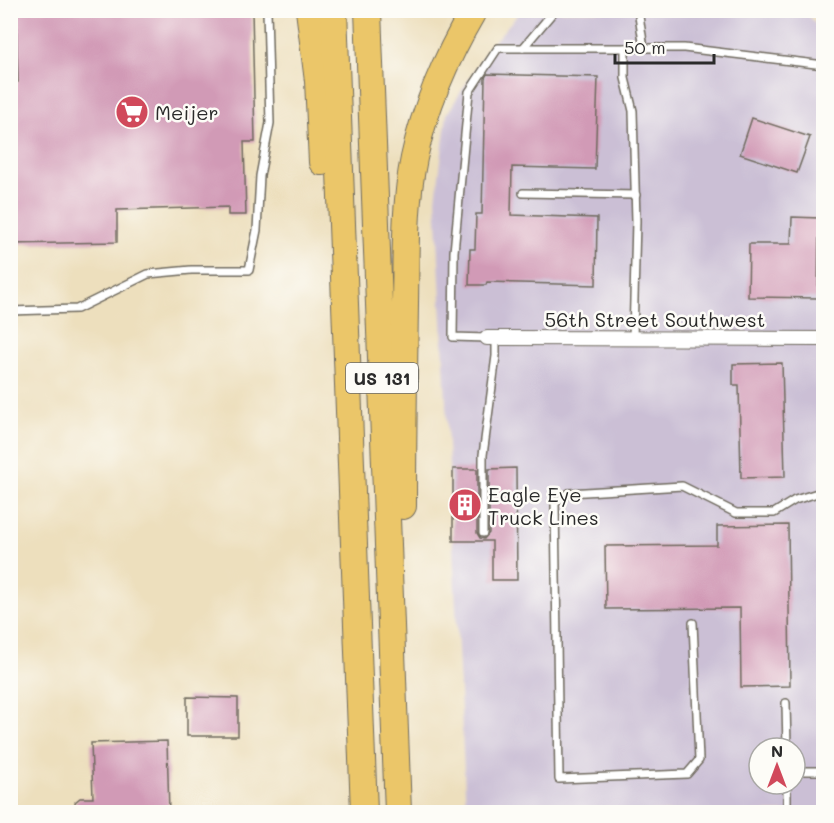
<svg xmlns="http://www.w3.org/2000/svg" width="834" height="823" font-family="Mali,sans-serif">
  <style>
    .industrial { fill: #cbbfd5; fill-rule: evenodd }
    .building { fill: #d19ab6 }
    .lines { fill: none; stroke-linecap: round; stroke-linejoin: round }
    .service-casing { stroke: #6f6a5e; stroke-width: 10 }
    .minor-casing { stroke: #6f6a5e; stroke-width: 16 }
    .motorway-casing { stroke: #6f6a5e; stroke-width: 28 }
    .service { stroke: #fff; stroke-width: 7 }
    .minor { stroke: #fff; stroke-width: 14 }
    .motorway { stroke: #ebc669; stroke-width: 26 }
    .labels { text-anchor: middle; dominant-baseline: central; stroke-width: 5; stroke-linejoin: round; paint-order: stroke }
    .shield { fill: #fdfcf7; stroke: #6a6a68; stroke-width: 1.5 }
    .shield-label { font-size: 18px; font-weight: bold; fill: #2b2b2b }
    .poi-label { font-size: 20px; fill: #2b2b2b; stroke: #fdfcf7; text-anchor: start }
    .street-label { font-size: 20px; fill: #2b2b2b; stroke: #fdfcf7 }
  </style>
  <rect width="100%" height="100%" fill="#fdfcf7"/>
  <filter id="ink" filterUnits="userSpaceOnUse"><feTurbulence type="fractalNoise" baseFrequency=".0167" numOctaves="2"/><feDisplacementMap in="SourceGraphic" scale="12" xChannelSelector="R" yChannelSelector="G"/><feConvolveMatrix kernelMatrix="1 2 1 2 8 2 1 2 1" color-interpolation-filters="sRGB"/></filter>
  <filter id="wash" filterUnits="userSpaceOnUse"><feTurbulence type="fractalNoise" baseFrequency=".008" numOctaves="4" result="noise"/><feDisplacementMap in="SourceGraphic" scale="24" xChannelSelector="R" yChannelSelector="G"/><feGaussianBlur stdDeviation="1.35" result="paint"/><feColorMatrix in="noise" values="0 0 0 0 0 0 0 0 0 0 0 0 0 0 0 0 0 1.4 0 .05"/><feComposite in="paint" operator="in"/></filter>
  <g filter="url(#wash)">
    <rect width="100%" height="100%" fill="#eddfbd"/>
    <path class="industrial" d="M 521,11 L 804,11 L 823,32 L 823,812 L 466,812 L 436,199 L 447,114 L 490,46 ZM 759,748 L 795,748 L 795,784 L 759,784 Z"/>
    <g id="blocks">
      <g class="building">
        <path d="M 16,10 L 252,10 L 255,142 L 244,142 L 246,215 L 228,215 L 228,207 L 117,210 L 117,242 L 10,244 L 10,82 L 18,82 Z"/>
        <path d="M 487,74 L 598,77 L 595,169 L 512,167 L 511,215 L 597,218 L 596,285 L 487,282 L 486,285 L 469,285 L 470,249 L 475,249 L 476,214 L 482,214 L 485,78 Z"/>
        <path d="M 752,118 L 810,137 L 797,173 L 740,154 Z"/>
        <path d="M 792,217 L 819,218 L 818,298 L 748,297 L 749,244 L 791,244 Z"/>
        <path d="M 782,363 L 785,477 L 741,478 L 739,385 L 733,385 L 733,364 Z"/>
        <path d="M 516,468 L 517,580 L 492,580 L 492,541 L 453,541 L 453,469 L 477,469 L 477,533 L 480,538 L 484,539 L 489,533 L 489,469 Z"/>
        <path d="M 788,525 L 790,686 L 741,687 L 740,608 L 606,609 L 605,546 L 717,545 L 717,526 Z"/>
        <path d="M 187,697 L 238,698 L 238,736 L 187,736 Z"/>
        <path d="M 167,741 L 169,813 L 76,813 L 75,802 L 80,798 L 93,798 L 91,743 Z"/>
      </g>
    </g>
  </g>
  <g filter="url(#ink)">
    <use href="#blocks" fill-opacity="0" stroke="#6f6a5e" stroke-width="1.5"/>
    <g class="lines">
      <g class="service-casing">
        <g id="service">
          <path d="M 638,10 L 644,48"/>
          <path d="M 523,48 L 555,10"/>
          <path d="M 625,48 L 625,78 L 633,111 L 636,221 L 633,338"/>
          <path d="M 523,193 L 636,195"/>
          <path d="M 10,311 L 77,309 L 148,274 L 191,270 L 249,270 L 257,230 L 260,176 L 270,123 L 267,10"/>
          <path d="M 487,338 L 453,337 L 454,252 L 469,92 L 498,48 L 684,48 L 824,65"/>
          <path d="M 10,464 L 10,474"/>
          <path d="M 483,533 L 483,455 L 496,356 L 496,338"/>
          <path d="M 693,623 L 699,760 L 687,774 L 559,779 L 555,503 L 569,493 L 682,486 L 736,513 L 774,513 L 795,500 L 824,491"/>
          <path d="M 786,703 L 787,748"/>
          <path d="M 795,771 L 824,771"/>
          <path d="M 787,812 L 787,784"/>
        </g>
      </g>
      <g class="minor-casing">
        <path id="minor" d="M 487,338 L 824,339"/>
      </g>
      <g class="motorway-casing">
        <g id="motorway">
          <path d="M 309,10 L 318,81 L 322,162"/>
          <path d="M 334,10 L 364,812"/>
          <path d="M 368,10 L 398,812"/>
          <path d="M 403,506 C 403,439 404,372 405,304 C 406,256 404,206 414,158 C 425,106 447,56 474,10"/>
        </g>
      </g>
      <use href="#service" class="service"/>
      <use href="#minor" class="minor"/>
      <use href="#motorway" class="motorway"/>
    </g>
  </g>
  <defs>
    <g id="supermarket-disc" transform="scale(1.725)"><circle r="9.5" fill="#d1495b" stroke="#fdfcf7"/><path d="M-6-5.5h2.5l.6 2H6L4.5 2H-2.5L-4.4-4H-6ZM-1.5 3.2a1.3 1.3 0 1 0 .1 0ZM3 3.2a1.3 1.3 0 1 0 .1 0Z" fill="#fff"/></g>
    <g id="building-disc" transform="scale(1.725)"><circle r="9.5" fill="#d1495b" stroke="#fdfcf7"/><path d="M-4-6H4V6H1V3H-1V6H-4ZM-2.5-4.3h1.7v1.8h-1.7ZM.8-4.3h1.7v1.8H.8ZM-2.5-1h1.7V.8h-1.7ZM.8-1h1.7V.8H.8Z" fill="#fff"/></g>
  </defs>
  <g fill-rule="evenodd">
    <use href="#supermarket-disc" x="132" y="112"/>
    <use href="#building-disc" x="465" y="505"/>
  </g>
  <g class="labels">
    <rect class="shield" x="346" y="363" width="72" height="30" rx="4.5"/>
    <g class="shield-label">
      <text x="382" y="378">US 131</text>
    </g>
    <g class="poi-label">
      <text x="155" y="112">Meijer</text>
      <text x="488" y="494">Eagle Eye<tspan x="488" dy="23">Truck Lines</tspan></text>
    </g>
    <g class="street-label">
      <text x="655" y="319">56th Street Southwest</text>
    </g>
  </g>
  <rect width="834" height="823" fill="none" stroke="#fdfcf7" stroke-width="36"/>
  <g transform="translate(777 766)"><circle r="28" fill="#fdfcf7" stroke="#a9a8a5" stroke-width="1.5"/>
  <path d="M0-4.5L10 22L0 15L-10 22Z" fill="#d1495b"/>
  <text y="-9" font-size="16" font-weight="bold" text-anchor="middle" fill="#2b2b2b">N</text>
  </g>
  <path d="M615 54v9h99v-9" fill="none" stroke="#2b2b2b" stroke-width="3"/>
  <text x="624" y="54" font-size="18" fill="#2b2b2b" stroke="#fdfcf7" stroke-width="4.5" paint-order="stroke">50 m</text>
</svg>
